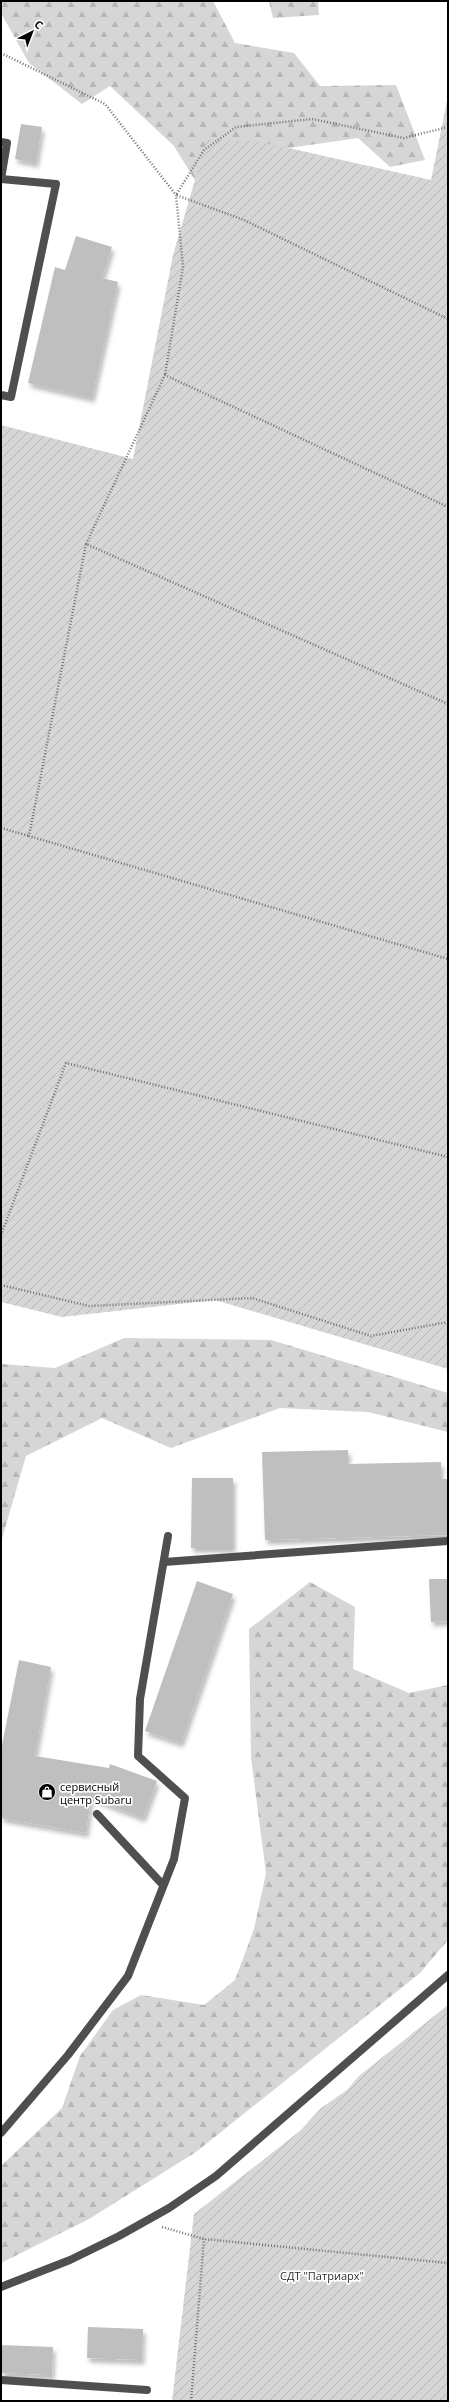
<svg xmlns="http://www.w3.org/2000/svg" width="449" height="2402" font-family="'Open Sans',sans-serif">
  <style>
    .forest { fill: url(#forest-firs) }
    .garden { fill: url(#garden-furrows) }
    .building { fill: #bfbfbf; filter: url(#shadow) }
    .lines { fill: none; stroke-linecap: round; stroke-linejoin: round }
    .path { stroke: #717171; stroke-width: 2.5; stroke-dasharray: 1 2; stroke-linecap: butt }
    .lane { stroke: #4f4f4f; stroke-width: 8 }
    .labels { text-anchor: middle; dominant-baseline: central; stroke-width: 3.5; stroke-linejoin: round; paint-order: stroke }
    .poi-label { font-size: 11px; fill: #000; stroke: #fff; text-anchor: start }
    .park-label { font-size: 11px; fill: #2d2d2d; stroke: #fff }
  </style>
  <defs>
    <pattern id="forest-firs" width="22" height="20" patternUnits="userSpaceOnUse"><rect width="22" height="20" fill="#d6d6d6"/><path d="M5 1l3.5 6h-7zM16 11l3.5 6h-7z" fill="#b6b6b6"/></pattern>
    <pattern id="garden-furrows" width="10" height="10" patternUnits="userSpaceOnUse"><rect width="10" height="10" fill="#d6d6d6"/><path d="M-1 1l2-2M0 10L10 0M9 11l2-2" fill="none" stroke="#b6b6b6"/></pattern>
    <filter id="shadow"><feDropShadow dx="2.5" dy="4.5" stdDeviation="2" flood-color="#0004"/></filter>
  </defs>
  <rect width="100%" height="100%" fill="#fff"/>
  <g class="forest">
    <path d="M 1,1 L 213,1 L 235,43 L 294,53 L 320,86 L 396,85 L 425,160 L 390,167 L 358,138 L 261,152 L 215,213 L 174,146 L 110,86 L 82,104 L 29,63 L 1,13 Z"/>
    <path d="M 269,1 L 318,1 L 319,15 L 273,18 Z"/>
    <path d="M 124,1338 L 271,1340 L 448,1393 L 448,1432 L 368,1412 L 280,1408 L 171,1448 L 102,1418 L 26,1456 L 1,1542 L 1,1364 L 55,1368 Z"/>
    <path d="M 310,1582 L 355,1607 L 353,1669 L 409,1693 L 448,1685 L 448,1940 L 420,1973 L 196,2152 L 89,2219 L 1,2263 L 1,2166 L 62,2108 L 80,2056 L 113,2010 L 141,1995 L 204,2005 L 235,1980 L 254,1929 L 266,1873 L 251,1758 L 249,1629 Z"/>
  </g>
  <g class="garden">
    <path d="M 448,96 L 448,1369 L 215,1300 L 62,1317 L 1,1302 L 1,425 L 133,459 L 173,255 L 207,139 L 262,142 L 431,180 Z"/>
    <path d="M 448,2005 L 448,2401 L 172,2401 L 194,2214 L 300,2131 L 321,2108 L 347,2090 L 359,2076 Z"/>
  </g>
  <g class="building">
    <path d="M 21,124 L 42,127 L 36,163 L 15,159 Z"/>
    <path d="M 76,236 L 112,247 L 102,278 L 118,282 L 92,398 L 28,383 L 55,267 L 65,270 Z"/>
    <path d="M 348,1450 L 348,1464 L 441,1462 L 441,1479 L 448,1479 L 448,1535 L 265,1540 L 262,1452 Z"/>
    <path d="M 192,1478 L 233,1478 L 233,1548 L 191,1548 Z"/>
    <path d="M 429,1579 L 448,1579 L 448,1621 L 431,1622 Z"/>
    <path d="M 197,1581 L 233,1594 L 181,1743 L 145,1731 Z"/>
    <path d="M 19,1660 L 51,1667 L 35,1756 L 109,1768 L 110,1764 L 157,1781 L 143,1818 L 91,1798 L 86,1833 L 1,1818 L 1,1750 Z"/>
    <path d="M 88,2327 L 143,2329 L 142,2360 L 87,2358 Z"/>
    <path d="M 1,2345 L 53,2347 L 52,2375 L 1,2373 Z"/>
  </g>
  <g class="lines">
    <g class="path">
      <path d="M 1,53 L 105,104 L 176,195 L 183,267 L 165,375"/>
      <path d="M 448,127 L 404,138 L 312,119 L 236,127 L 204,150 L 176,195 L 244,220 L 448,319"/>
      <path d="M 86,544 L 165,375 L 448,507"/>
      <path d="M 448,704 L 86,544 L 29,836 L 448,959"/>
      <path d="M 1,828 L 29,836"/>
      <path d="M 1,1235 L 66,1063 L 448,1157"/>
      <path d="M 1,1285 L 89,1306 L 252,1298 L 371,1336 L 448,1322"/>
      <path d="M 162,2227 L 204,2239 L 448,2263"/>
      <path d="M 191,2401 L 204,2239"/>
    </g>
    <g class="lane">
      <path d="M 1,142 L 7,143 L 1,179 L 56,184 L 11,397 L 1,395"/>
      <path d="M 164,1562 L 448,1541"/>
      <path d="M 97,1814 L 163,1885"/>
      <path d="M 1,2133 L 68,2055 L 128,1976 L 174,1859 L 185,1798 L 138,1756 L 140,1699 L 168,1536"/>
      <path d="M 1,2287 L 70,2260 L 119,2236 L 169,2208 L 216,2176 L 448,1975"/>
      <path d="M 1,2380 L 147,2390"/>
    </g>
  </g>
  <defs>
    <g id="shop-disc" transform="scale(0.9)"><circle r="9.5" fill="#000" stroke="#fff"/><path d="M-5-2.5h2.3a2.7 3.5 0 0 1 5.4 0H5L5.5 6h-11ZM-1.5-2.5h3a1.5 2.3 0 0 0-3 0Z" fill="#fff"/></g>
  </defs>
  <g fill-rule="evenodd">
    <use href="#shop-disc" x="47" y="1792"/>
  </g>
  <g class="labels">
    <g class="poi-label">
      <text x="60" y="1786">сервисный<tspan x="60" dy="13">центр Subaru</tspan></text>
    </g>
    <g class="park-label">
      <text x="322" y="2275">СДТ "Патриарх"</text>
    </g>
  </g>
  <rect width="449" height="2402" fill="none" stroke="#000000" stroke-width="4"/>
  <g transform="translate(32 32) rotate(42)" stroke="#ffffff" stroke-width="3" paint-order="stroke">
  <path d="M0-3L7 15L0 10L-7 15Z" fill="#000000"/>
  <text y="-6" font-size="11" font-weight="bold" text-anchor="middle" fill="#000000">С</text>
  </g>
</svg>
